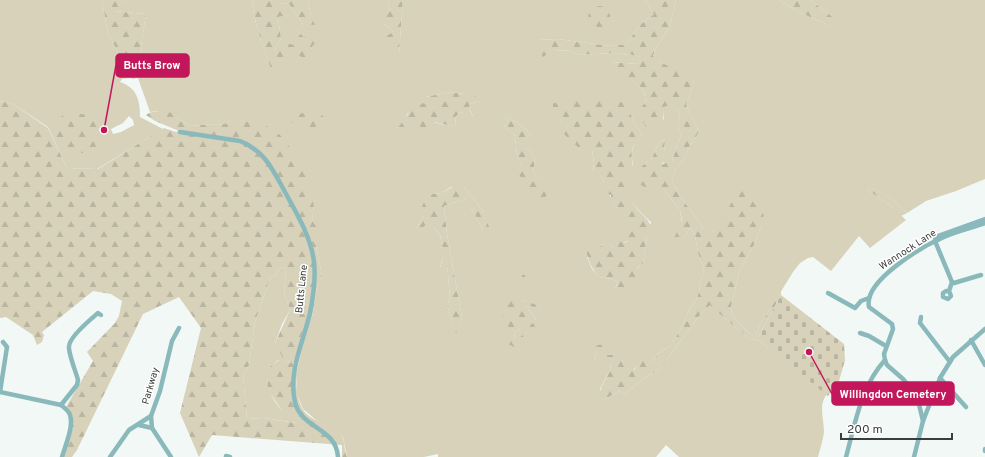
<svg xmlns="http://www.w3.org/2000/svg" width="985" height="457" font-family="Overpass,sans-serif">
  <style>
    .grass { fill: #d7d2b9; fill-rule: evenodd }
    .forest { fill: url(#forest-firs); fill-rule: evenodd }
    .cemetery { fill: url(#cemetery-stones) }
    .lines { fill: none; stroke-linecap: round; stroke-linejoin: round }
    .minor { stroke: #8ab9bc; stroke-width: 4.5 }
    .labels { text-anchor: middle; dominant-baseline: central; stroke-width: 3; stroke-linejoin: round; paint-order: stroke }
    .street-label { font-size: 10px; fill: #3a3d3c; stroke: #fff }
    .leader { fill: none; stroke: #c2185b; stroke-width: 1.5 }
    .callout-dot { fill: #c2185b; stroke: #fff; stroke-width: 1.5 }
    .callout { fill: #c2185b; stroke: #c2185b; stroke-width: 1.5 }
    .callout-label { font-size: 11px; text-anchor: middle; font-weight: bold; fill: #fff }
  </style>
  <defs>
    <pattern id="forest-firs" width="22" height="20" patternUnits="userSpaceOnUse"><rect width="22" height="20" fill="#d7d2b9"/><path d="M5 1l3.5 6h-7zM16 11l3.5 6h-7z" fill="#b9b5a0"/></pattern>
    <pattern id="cemetery-stones" width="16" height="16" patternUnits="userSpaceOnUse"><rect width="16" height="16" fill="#d7d2b9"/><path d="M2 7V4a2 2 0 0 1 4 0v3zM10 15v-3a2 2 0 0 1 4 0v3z" fill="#b9b5a0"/></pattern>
  </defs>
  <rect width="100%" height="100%" fill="#f1f8f5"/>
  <g class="grass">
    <path d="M 0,0 L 102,0 L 108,34 L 133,79 L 130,78 L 122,79 L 120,82 C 138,88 140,102 140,117 L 163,129 L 97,169 L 67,168 L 48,127 L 13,104 L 0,101 ZM 129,116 L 133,120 L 134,125 L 121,132 L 113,134 L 111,129 L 123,123 Z"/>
    <path d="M 124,0 L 255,0 L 252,2 C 255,25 262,46 271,67 L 277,52 L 275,49 L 281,38 L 278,17 L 288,15 L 279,3 L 289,4 L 303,24 L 311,17 L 308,0 L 388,0 L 390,11 L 384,24 L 394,32 L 393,53 L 399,53 L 403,0 L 645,0 L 654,14 L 641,24 L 626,44 L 610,46 L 558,39 L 537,40 L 553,50 L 573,51 L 577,55 L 615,53 L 622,55 L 629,54 L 641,57 L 641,60 L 638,64 L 612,62 L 644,91 L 646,102 L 644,123 L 647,128 L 664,119 L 664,107 L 669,104 L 678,110 L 680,117 L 678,127 L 681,136 L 676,147 L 672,162 L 660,163 L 664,153 L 665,139 L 659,142 L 652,158 L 641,167 L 664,190 L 680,210 L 684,238 L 690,228 L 695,235 L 698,253 L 704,269 L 697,299 L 689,310 L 681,329 L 670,346 L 658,354 L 652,362 L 643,361 L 633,370 L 629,370 L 623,365 L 622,359 L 615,354 L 607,355 L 593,349 L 597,351 L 594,359 L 611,364 L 610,370 L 600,389 L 605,399 L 619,391 L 624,394 L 649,375 L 659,370 L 700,315 L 710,304 L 722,316 L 751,340 L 757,339 L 827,394 C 818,405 824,419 824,432 C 823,440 820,449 818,457 L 679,457 L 666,445 L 656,457 L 438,457 L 438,454 L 424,457 L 347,457 L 343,437 L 336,431 L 316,420 L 303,409 L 297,394 L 296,375 L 306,330 L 312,317 L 317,287 L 322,276 L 316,246 L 316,226 L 312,220 L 314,206 L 240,120 L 229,120 L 228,123 L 217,125 L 211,124 L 190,126 L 177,118 L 157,111 L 150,112 L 138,78 L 145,75 L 141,46 L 146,14 L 113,11 ZM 294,28 L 304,37 L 310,28 L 314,44 L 311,49 L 287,48 L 293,45 ZM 451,92 L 464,94 L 480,101 L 470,104 L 469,108 L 473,116 L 461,112 L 455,117 L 456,126 L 446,125 L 433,122 L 402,134 L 397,128 L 405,121 L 407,114 L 425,103 L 425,97 ZM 502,112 L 531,133 L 524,139 L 524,150 L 529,148 L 535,159 L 533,173 L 540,178 L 522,172 L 522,165 L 517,156 L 515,136 L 504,126 L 508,121 ZM 631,115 L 636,126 L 642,134 C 641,140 636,140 634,145 C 631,150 632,160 633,165 L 621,174 C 622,193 637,210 651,222 L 647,237 L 643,263 L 615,289 L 618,282 L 611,279 L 599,277 L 592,269 L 587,257 L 604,244 L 610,244 L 614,248 L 629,240 L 628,224 L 614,204 L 601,176 L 593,170 L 594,163 L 592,150 L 590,150 L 560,121 L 560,118 ZM 451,187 L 464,187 L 484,212 L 483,230 L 466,199 L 444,206 L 447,234 L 462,318 L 456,333 L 447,305 L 450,300 L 447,262 L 444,255 L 440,268 L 443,250 L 440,235 L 434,227 L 434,217 L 416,229 L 424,216 L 431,194 L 442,193 ZM 522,300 L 540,308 L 526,306 C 529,311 533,313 536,319 L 528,322 L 526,326 L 515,332 L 514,339 L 516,340 L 502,333 Z"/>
    <path d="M 676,0 L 779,0 L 799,12 L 828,25 L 834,18 L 810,0 L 985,0 L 985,179 L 956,191 L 926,201 L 907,213 L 893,200 L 866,185 L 869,191 L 890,205 L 906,220 L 870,248 L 859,236 L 831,271 L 813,257 L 808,258 L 800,263 L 793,272 L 759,327 L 755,337 L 748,332 L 732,316 L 731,307 L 739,272 L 755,243 L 761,226 L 714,230 L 709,234 L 703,228 L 676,190 L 672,179 L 675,170 L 685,158 L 689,147 L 699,132 L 686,105 L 694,81 L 660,62 L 653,57 L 656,48 L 670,26 Z"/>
    <path d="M 281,267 L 286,268 L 284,293 L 290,310 L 282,324 L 275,343 L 288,361 L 293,363 L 289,363 L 278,360 C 253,381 278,410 297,423 L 264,418 L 247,419 L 243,375 L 249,365 L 255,322 L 270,278 L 276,275 Z"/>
  </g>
  <g class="forest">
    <path d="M 102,0 L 124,0 L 114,11 L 146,14 L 141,46 L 145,76 L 133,79 L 108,34 Z"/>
    <path d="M 255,0 L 308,0 L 311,17 L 317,20 L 317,25 L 303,24 L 289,4 L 279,3 L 289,15 L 278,17 L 281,38 L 275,49 L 277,52 L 286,50 L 288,54 L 286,63 L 271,68 C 262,46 255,25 252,2 Z"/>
    <path d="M 388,0 L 403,0 L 399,53 L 397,60 L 396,59 L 393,53 L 393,41 L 387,39 L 386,36 L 394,32 L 384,24 L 382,19 L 385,14 L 390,11 Z"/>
    <path d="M 645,0 L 676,0 L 670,26 L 656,48 L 653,56 L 660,62 L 693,78 L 694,81 L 686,105 L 699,132 L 689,147 L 685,158 L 675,170 L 672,179 L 676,190 L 703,228 L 709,233 L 714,230 L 741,188 L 764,215 L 761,226 L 755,243 L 739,272 L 731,307 L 732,316 L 748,332 L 755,337 L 759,327 L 781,291 L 781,295 L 757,339 L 751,340 L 722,316 L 710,305 L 700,315 L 659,370 L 649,375 L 624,394 L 619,391 L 605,399 L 600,395 C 600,384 610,376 611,365 L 594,359 L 597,351 L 593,349 L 598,345 L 605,344 L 608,355 L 615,354 L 615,350 L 619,350 L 624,355 L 622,359 L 623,365 L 629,370 L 634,370 L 643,360 L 652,362 L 658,354 L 670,346 L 681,329 L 689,310 L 697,299 L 704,269 L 698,253 L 695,235 L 690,228 L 684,238 L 675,250 L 670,247 L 682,221 L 680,210 L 664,190 L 659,194 L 641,185 L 639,176 L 641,167 L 652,158 L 659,142 L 665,139 L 664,153 L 661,163 L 664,164 L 668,160 L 672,162 L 676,147 L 681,136 L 678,127 L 680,117 L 678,110 L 669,105 L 664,107 C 664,124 662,124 647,129 L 637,112 L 646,102 L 644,91 L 611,62 L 638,64 L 641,60 L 640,57 L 629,54 L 622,55 L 615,53 L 577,55 L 573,51 L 553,50 L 543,57 L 537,48 L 537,40 L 558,39 L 610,46 L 626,44 L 641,24 L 654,14 Z"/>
    <path d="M 779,0 L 810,0 L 834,18 L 836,24 L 828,25 L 799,12 Z"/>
    <path d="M 598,6 L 605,6 L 610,15 L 610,22 L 601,28 L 590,24 L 588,15 Z"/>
    <path d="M 293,27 L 304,37 L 310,27 L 324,39 L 318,47 L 314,44 L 311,49 L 312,53 L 303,58 L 287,48 L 288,43 L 293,45 Z"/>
    <path d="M 451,92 L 475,96 L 481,101 L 470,104 L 469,108 L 473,117 L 461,112 L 455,117 L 456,127 L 434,122 L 433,126 L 424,134 L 414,131 L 402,134 L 398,132 L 397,128 C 405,121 406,114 414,108 L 415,105 L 425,103 L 425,97 Z"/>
    <path d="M 585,100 L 622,102 L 631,115 L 636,126 L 642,134 C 641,140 637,140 634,145 C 629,152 634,163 632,171 L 622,174 C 621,184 631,202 638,210 C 644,217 650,220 652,230 L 647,237 L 643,263 L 637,268 L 632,288 L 624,291 L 615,290 L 618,282 L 611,279 L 599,277 C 592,269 588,261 586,249 L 596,250 L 604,244 L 610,244 L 614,248 L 616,244 L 619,241 L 624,243 L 628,241 C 625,235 625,230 627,224 L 614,204 L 609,201 L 611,198 L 611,195 L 608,194 L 603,187 L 604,182 L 601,176 L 593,173 L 594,163 L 592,150 L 586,152 L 580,149 L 564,134 L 561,129 L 560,118 L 553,109 L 553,103 Z"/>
    <path d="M 0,101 L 13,104 L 48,128 L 67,168 L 98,169 L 164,128 L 176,132 L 179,131 L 155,121 L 146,115 C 154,109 164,112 173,113 L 177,118 L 190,126 L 211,124 L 217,125 L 228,123 L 229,120 L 240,120 L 260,124 L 269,127 L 280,135 L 304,165 L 314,206 L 312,220 L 316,226 L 316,246 L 322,276 L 317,287 L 312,317 L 295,362 L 293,363 C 297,378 295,394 302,408 C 310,423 333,423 342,436 C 345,442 344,451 347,457 L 342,457 L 342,445 L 212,435 L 199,457 L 180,413 L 201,328 L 179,297 L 143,314 L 77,450 L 72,457 L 63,457 L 71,419 L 66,407 L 93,361 L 87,352 L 115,323 L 119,316 L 122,301 L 111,294 L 93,291 L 42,332 L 44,335 L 42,342 L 37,345 L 33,335 L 6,317 L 0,318 ZM 281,267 L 286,268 L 284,293 L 290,310 L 275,343 L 283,358 L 292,363 L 289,363 L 279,360 L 271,366 L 267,377 L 268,390 L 285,415 L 296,423 L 264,418 L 247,419 L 243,375 L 249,365 L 255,322 L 270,278 L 276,275 Z"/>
    <path d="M 501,111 L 531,133 L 524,139 L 524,149 L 529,148 L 535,159 L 533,173 L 540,178 L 549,189 L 545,198 L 538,201 L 528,187 L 527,181 L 523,179 L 519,175 L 522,172 L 522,165 L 517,156 L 515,136 L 504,126 L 508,121 Z"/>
    <path d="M 65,113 L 95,115 C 103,126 99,141 93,152 L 72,154 L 61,147 L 53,131 L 56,122 Z"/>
    <path d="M 303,113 L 308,117 L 311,114 L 313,116 L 319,113 L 327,119 L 327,124 L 322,126 L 319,131 L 308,128 L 306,129 L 300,125 L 295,126 L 289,120 L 290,116 Z"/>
    <path d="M 865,184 L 893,200 L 907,213 L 901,216 L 890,205 L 869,191 Z"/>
    <path d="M 456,185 L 464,187 L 484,212 L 490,230 L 483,230 L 466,199 L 444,206 L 447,234 L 462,318 L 456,334 L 447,305 L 450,300 L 447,262 L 444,256 L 439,269 L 437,255 L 443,250 L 440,235 L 434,227 L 434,217 L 418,232 L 416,229 L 424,216 L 420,213 L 423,204 L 427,198 L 431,194 L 442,193 Z"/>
    <path d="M 534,274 L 536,276 L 527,283 L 530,286 L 525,289 L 518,289 L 511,280 L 520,282 L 522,280 L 522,275 Z"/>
    <path d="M 521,300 L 538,305 L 540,311 L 535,307 L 527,306 C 528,311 533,313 536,319 L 529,322 L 535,325 L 534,328 L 527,326 L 529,331 L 525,334 L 520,329 L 515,332 L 514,339 L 516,340 L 523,335 L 524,339 L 516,348 L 510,345 L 505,342 L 502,333 L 503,307 L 507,301 L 516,302 Z"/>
  </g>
  <path class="cemetery" d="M 781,295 L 844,344 L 845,360 L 839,381 L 828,396 L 757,339 Z"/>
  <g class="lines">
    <g class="minor">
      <path d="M 180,132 L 240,141 C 265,151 273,170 285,192 C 297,214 311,237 314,262 C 316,278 313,298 310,313 C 303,343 288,372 295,402 C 301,429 336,427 338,457"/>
      <path d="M 981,275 L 954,283 L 952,282 L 935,241 L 935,237 L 985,219"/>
      <path d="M 949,291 L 946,291 L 943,293 L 943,297 L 948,299 L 951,296 L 949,291 L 952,282"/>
      <path d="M 828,293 L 855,308 L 861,301 L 869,298"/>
      <path d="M 921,317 L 920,323 L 950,362"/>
      <path d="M 860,333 L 869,336 L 886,346"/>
      <path d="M 971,340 L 985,365"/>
      <path d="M 940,378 L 966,407"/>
      <path d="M 0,392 L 61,405 C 65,408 69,411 70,415 C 74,426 65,446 62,457"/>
      <path d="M 0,392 L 7,347 L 3,342"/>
      <path d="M 61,405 L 77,385 L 78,380 C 76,372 68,353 69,346 C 70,336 91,319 98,313 L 101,315"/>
      <path d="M 151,416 L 152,428 L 171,457"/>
      <path d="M 923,421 L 940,378 L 953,357 L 985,329"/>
      <path d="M 139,425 L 152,428"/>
      <path d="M 985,449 L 985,451"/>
      <path d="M 226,456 L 230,457"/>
      <path d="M 110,457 L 129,430 L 151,416 L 160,391 L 172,341 L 179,328"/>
      <path d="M 846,457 C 855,424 861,386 885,360"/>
      <path d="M 914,457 L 923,421 L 917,396 L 903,379 L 887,365 L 885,360 L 884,354 L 893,329 L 892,324 L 869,307 C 863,281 923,246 944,237 C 957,231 972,228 985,223"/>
    </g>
  </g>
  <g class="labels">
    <g class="street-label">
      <text transform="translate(908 250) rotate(-33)">Wannock Lane</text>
      <text transform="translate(302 289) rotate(-84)">Butts Lane</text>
      <text transform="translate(151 386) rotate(-74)">Parkway</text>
    </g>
  </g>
  <path class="leader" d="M104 130L116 65M809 352L832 394"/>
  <g class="callout-dot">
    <circle cx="104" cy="130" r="4"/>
    <circle cx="809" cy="352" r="4"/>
  </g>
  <g class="callout">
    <rect x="116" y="54" width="73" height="23" rx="4"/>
    <rect x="832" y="382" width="122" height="23" rx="4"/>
  </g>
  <g class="callout-label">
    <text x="152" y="69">Butts Brow</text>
    <text x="893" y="398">Willingdon Cemetery</text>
  </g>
  <path d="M841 433v6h111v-6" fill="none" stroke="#3a3d3c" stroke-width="2"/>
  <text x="847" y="433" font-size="12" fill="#3a3d3c" stroke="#ffffff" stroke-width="3" paint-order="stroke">200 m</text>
</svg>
